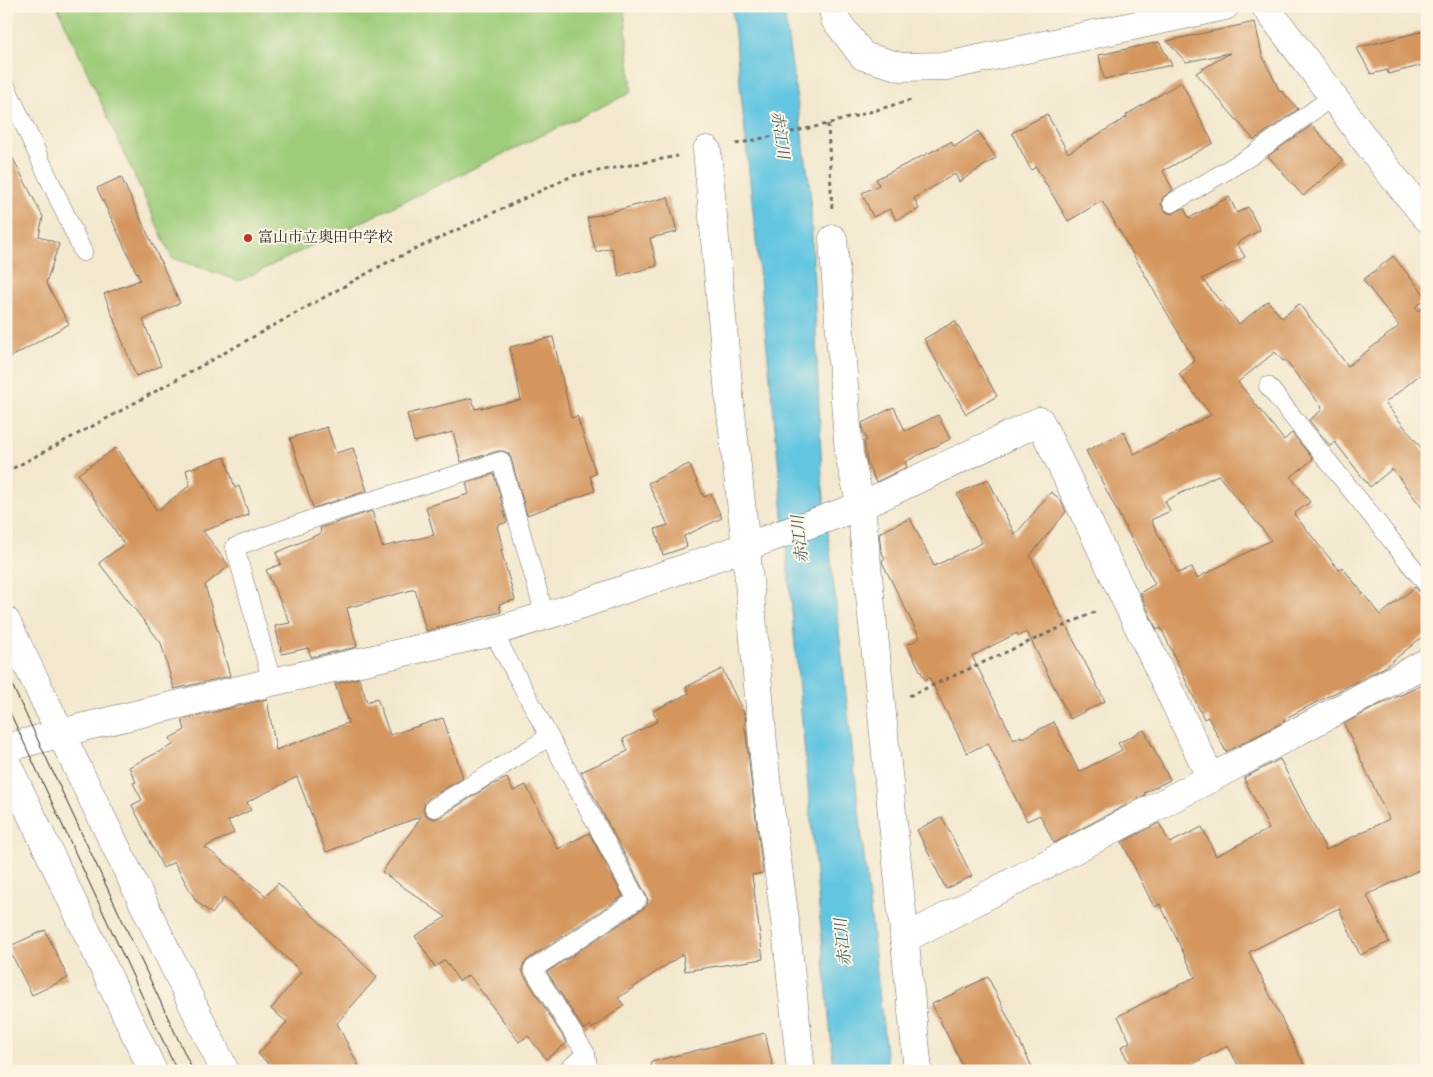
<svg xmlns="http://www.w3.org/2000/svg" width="1433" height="1077" font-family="'Old Standard TT','Noto Serif JP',serif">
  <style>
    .green { fill: #9ecc7a; stroke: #647c52 }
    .water { fill: #63c6e1; stroke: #477886 }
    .building { fill: #d4965d; fill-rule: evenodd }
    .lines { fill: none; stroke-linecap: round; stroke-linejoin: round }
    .service-casing { stroke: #716d64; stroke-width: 19 }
    .minor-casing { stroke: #716d64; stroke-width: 29 }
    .tertiary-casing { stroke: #716d64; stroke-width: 29 }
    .path { stroke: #716d64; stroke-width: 3; stroke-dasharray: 4 4; stroke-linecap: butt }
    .service { stroke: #fff; stroke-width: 18 }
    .minor { stroke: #fff; stroke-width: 28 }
    .tertiary { stroke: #fff; stroke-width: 28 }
    .tram { stroke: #2b2b2b; stroke-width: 1 }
    .poi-dot { fill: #c8321e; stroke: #fcf5e5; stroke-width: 2 }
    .labels { text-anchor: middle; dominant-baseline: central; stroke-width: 4; stroke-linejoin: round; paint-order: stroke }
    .poi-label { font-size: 15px; fill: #2b2b2b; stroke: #fcf5e5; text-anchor: start }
    .water-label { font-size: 16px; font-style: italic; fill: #3c5a62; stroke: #fcf5e5 }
  </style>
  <rect width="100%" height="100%" fill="#fcf5e5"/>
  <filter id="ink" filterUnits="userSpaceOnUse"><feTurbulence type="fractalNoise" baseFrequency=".02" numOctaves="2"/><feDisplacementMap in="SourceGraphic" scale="10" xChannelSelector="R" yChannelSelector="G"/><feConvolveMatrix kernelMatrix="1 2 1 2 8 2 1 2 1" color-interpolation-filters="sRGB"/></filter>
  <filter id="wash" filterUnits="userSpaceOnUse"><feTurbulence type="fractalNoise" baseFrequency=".0096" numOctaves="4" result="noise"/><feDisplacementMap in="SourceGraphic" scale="20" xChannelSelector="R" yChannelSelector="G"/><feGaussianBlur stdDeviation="1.12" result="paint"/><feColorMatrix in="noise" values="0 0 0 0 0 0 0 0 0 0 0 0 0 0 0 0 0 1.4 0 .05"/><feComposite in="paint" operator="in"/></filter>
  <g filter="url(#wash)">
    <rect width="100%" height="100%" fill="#f3e8ce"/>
    <path class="green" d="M 57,6 L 624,6 L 632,92 L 239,281 L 172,258 Z"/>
    <path class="water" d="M 732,6 L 783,6 L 810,188 L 822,479 L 888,1071 L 834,1071 L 774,416 Z"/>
    <g id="blocks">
      <g class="building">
        <path d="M 1255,22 L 1262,55 L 1280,92 L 1282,91 L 1298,109 L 1254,140 L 1196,73 L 1230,53 L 1186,62 L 1167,41 Z"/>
        <path d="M 1427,30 L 1427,64 L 1388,74 L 1387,70 L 1371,74 L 1357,48 Z"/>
        <path d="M 1159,42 L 1172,65 L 1104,79 L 1099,55 Z"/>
        <path d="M 1181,82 L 1213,143 L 1163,171 L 1173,190 L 1163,197 L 1161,204 L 1163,208 L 1166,212 L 1172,214 L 1184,208 L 1189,218 L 1229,197 L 1237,213 L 1248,207 L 1260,230 L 1237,243 L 1245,257 L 1202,279 L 1239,324 L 1268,301 L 1282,318 L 1299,304 L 1348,366 L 1399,326 L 1363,280 L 1393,256 L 1427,298 L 1415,307 L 1418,311 L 1427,304 L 1427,369 L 1385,403 L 1427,455 L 1427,514 L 1392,469 L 1370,487 L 1335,442 L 1330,446 L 1309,420 L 1322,410 L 1321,408 L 1322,407 L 1285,360 L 1283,361 L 1275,352 L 1238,382 L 1284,440 L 1292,433 L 1313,459 L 1291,477 L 1310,502 L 1294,514 L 1339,570 L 1342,567 L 1380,615 L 1415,587 L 1427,601 L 1427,633 L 1385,667 L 1284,719 L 1285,721 L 1226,752 L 1208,717 L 1204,719 L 1161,628 L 1157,630 L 1140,593 L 1155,584 L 1086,451 L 1124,432 L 1134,454 L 1211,415 L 1179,374 L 1195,361 L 1102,201 L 1068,221 L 1036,167 L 1031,170 L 1012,133 L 1047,114 L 1068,153 L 1127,117 L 1126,115 ZM 1218,475 L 1271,540 L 1197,578 L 1192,567 L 1178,573 L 1151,520 L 1170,511 L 1165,501 Z"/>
        <path d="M 1312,125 L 1343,161 L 1303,196 L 1268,156 Z"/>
        <path d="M 978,131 L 996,158 L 959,182 L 955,174 L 914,198 L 919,209 L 896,220 L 890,209 L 873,217 L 862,193 L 879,185 L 876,179 L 951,142 L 954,147 Z"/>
        <path d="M 6,145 L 43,217 L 39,236 L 59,244 L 46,283 L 69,324 L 6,360 Z"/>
        <path d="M 121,177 L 180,303 L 143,320 L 161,366 L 136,376 L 104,294 L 140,280 L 97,188 Z"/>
        <path d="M 668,197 L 677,232 L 650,238 L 657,266 L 619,276 L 612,248 L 596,252 L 587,218 Z"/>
        <path d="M 955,321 L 997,396 L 966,414 L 924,339 Z"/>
        <path d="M 553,337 L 571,418 L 577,416 L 596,474 L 590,476 L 595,491 L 527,515 L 511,458 L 508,453 L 503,451 L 498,451 L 461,462 L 453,432 L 414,442 L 407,414 L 472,398 L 475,409 L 521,400 L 510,347 Z"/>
        <path d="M 894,407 L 905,431 L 938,415 L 950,439 L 905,462 L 907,467 L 876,482 L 867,462 L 864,441 L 867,440 L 863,432 L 862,423 Z"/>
        <path d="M 327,427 L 336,453 L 353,448 L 367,491 L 313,508 L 290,438 Z"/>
        <path d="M 116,448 L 157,511 L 190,485 L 186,470 L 225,457 L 235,488 L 239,486 L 249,515 L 203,531 L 229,566 L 205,585 L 230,676 L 174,689 L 161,643 L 99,563 L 124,544 L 78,474 Z"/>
        <path d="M 689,464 L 704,497 L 711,494 L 722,518 L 684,536 L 687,547 L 663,555 L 655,529 L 668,525 L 648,483 Z"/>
        <path d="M 494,474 L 507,522 L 497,526 L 503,549 L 501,550 L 515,600 L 499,604 L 501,612 L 426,631 L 415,589 L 347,608 L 357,647 L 311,657 L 308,648 L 282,654 L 275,626 L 290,623 L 266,570 L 281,564 L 276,553 L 321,533 L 320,528 L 372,511 L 382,547 L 434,535 L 426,507 L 469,494 L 466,483 Z"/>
        <path d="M 988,479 L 1015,535 L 1051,492 L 1060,499 L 1066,512 L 1030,556 L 1105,701 L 1070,719 L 1027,632 L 1019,636 L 1017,633 L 972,656 L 1014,740 L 1021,736 L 1022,738 L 1054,722 L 1079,772 L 1122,750 L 1118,743 L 1144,730 L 1170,780 L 1144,793 L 1145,795 L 1054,843 L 1040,815 L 1027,821 L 988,743 L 967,753 L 929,677 L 925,680 L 907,645 L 920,638 L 883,564 L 882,560 L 885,559 L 881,551 L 879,533 L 910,518 L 934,566 L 982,543 L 957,494 Z"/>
        <path d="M 722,669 L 745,715 L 746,724 L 744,725 L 746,733 L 751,780 L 763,873 L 752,875 L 763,959 L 685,971 L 683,954 L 618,998 L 624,1005 L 592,1029 L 590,1025 L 584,1030 L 547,972 L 643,909 L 647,905 L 648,900 L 646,895 L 581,772 L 628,751 L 623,739 L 658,721 L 653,711 L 689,693 L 686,687 Z"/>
        <path d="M 359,678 L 367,702 L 377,698 L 390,735 L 443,718 L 463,778 L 428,799 L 425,803 L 423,809 L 425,814 L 429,817 L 434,819 L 440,817 L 489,786 L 507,778 L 513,791 L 526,785 L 558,849 L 589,833 L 623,896 L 527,960 L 523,965 L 522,970 L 524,975 L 567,1043 L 546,1059 L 528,1036 L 519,1042 L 469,975 L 459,981 L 445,960 L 435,967 L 415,936 L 446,917 L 382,872 L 422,816 L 326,852 L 297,777 L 247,802 L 251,810 L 228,821 L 234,833 L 205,847 L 266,896 L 278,883 L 377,977 L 337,1023 L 361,1071 L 276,1071 L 258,1054 L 287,1022 L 271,1009 L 301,972 L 224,898 L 212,914 L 196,901 L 174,862 L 163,868 L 132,805 L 142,800 L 133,783 L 136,782 L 129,767 L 173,745 L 170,738 L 185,730 L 182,720 L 267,699 L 276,750 L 348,723 L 335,684 Z"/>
        <path d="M 1427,683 L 1427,866 L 1367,895 L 1389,942 L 1360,955 L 1339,908 L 1249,952 L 1307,1071 L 1241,1071 L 1228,1046 L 1178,1071 L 1133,1071 L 1121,1047 L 1130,1042 L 1118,1016 L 1195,977 L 1160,904 L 1154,907 L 1122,842 L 1159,823 L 1170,843 L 1202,827 L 1216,856 L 1269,829 L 1244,778 L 1280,759 L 1326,850 L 1389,819 L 1344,724 L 1377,706 Z"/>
        <path d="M 942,817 L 972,876 L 946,889 L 917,830 Z"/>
        <path d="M 45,930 L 68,978 L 32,995 L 8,947 Z"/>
        <path d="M 988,977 L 1034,1071 L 965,1071 L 932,1004 Z"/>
        <path d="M 765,1033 L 774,1071 L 652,1071 L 651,1062 Z"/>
      </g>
    </g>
  </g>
  <g filter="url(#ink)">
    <use href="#blocks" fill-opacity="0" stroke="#716d64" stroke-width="1"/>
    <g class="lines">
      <g class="service-casing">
        <g id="service">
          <path d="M 6,86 L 83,252"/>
          <path d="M 1172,203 L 1251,156 L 1332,97"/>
          <path d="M 1268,386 L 1427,585"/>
          <path d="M 493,632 L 637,900 L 533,969 L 586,1054 L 589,1071"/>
          <path d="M 272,682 L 235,547 L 321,516 L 501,461 L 545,616"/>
          <path d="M 434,808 L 549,737"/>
          <path d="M 566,1071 L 586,1054"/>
        </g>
      </g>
      <g class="minor-casing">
        <g id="minor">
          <path d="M 832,6 L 835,19 L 863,56 L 901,67 L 947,66 L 1225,6"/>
          <path d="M 1265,6 L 1386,168 L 1427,218"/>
          <path d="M 707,150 L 729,395 L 746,547 L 766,778 L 785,920 L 801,1071"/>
          <path d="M 833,239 L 849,454 L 861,506 L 918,1071"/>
          <path d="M 6,748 L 84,727 L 272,682 L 493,632 L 580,605 L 861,506 L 1040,421 L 1211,778"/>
          <path d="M 904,939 L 1211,778 L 1427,662"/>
        </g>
      </g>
      <g class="tertiary-casing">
        <g id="tertiary">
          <path d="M 6,621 L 225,1071"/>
          <path d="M 6,762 L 153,1071"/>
        </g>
      </g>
      <g class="path">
        <path d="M 828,124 L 832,211"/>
        <path d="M 736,144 L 828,124 L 911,100 L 911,98"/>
        <path d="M 6,472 L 104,420 L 384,264 L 572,176 L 678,156"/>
        <path d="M 909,696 L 1097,611"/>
      </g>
      <use href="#service" class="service"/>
      <use href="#minor" class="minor"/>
      <use href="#tertiary" class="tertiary"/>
      <g class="tram">
        <path d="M 6,672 L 193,1071"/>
        <path d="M 6,704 L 177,1071"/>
      </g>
    </g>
  </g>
  <circle class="poi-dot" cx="248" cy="238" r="5"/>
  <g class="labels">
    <g class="poi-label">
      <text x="258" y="238">富山市立奥田中学校</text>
    </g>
    <g class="water-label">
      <text transform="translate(779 135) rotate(82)">赤江川</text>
      <text transform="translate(801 539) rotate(-96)">赤江川</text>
      <text transform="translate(844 942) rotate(-96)">赤江川</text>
    </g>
  </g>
  <rect width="1433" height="1077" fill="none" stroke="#fcf5e5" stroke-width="25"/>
</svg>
